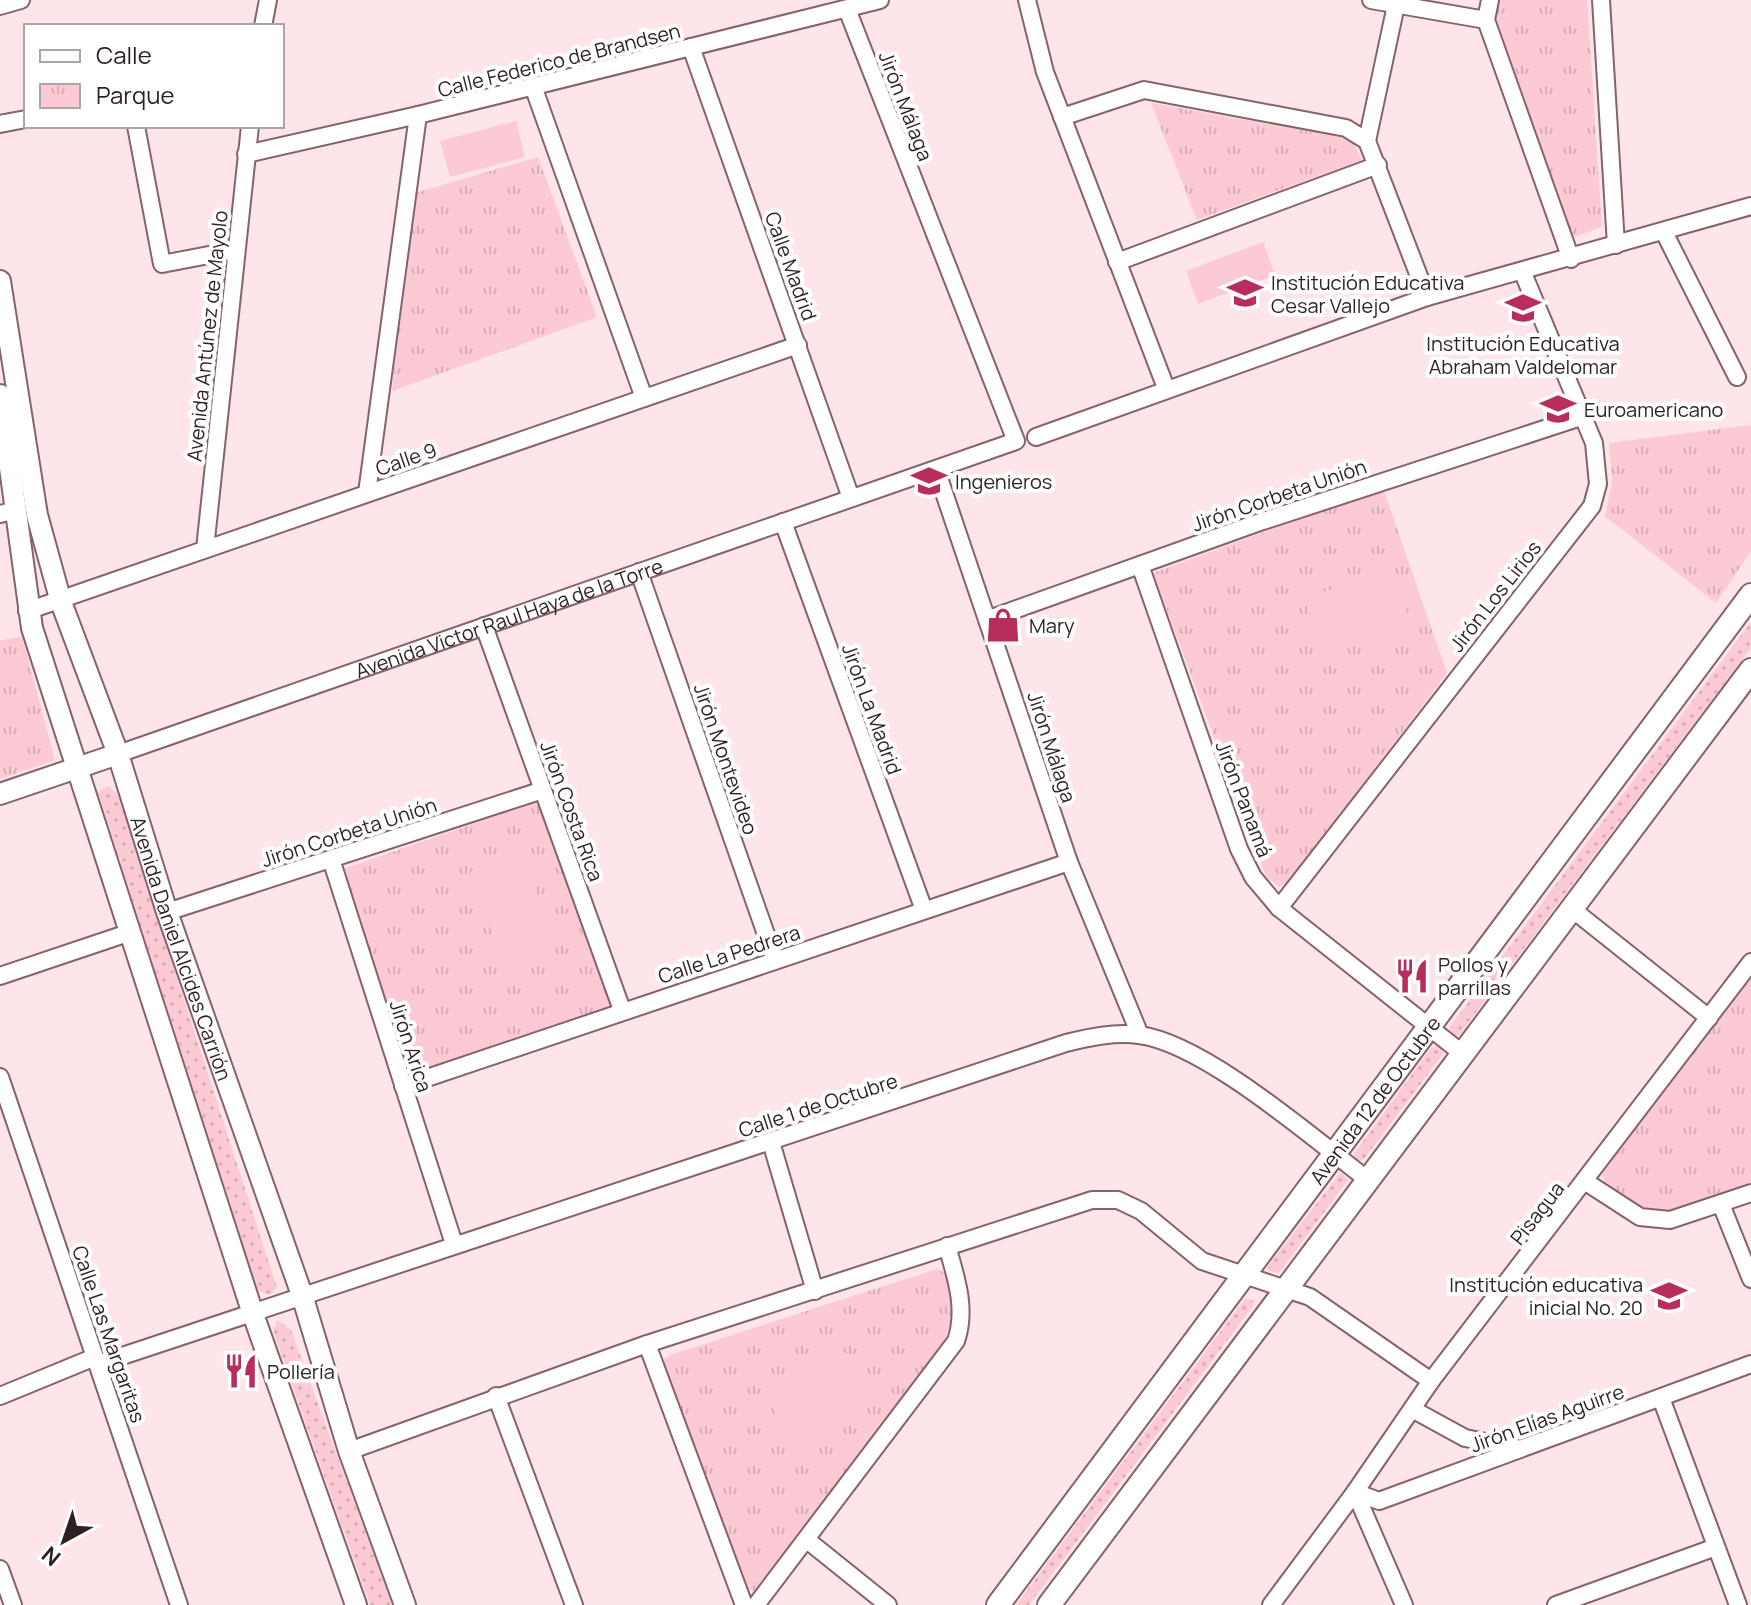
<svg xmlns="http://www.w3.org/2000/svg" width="1751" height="1605" font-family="Manrope,sans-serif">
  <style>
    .grass { fill: url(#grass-dots) }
    .park { fill: url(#park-tufts) }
    .garden { fill: #fccad4 }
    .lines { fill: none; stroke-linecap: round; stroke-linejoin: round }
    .minor-casing { stroke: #86626a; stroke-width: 20 }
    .tertiary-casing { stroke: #86626a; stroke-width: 24 }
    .secondary-casing { stroke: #86626a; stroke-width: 26 }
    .minor { stroke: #fff; stroke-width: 16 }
    .tertiary { stroke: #fff; stroke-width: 20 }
    .secondary { stroke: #fff; stroke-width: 22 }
    .labels { text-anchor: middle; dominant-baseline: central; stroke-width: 8; stroke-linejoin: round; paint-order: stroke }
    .street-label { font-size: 20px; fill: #2e1f22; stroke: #fff }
    .poi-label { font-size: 20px; fill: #2e1f22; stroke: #fff; text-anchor: start }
  </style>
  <defs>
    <pattern id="grass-dots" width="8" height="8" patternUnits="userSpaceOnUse" patternTransform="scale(2)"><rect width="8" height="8" fill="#fccad4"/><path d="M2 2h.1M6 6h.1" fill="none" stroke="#d8adb6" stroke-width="1.8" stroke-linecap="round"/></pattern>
    <pattern id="park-tufts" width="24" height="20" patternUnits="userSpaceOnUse" patternTransform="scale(2)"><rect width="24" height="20" fill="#fccad4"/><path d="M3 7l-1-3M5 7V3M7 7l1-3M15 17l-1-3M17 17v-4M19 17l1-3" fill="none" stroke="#d8adb6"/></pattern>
  </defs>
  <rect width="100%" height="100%" fill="#fee5ea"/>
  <g class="grass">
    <path d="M 1751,622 L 1751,648 L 1458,1036 L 1453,1036 L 1449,1028 Z"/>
    <path d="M 108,786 L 118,795 L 277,1288 L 270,1295 L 258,1291 L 98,792 Z"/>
    <path d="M 1440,1046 L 1443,1054 L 1364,1159 L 1357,1162 L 1354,1154 L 1431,1048 Z"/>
    <path d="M 1341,1172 L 1348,1180 L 1279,1273 L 1269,1271 L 1268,1266 Z"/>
    <path d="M 1245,1299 L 1254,1301 L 1253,1306 L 1029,1605 L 1016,1605 Z"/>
    <path d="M 277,1320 L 291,1330 L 392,1605 L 370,1605 L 273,1331 Z"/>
  </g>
  <g class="park">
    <path d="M 1496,0 L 1587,0 L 1602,227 L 1571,238 L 1493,14 Z"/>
    <path d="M 1151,103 L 1351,139 L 1362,160 L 1197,220 Z"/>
    <path d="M 538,157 L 597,317 L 392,391 L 411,194 Z"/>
    <path d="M 1751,425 L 1751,551 L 1716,603 L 1605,516 L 1612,482 L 1609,443 Z"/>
    <path d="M 1383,488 L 1447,673 L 1289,882 L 1279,887 L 1266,876 L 1153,573 Z"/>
    <path d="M 22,636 L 55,760 L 0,779 L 0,641 Z"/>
    <path d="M 537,802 L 614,1008 L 411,1077 L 343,869 Z"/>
    <path d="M 1751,977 L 1751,1183 L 1671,1213 L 1643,1211 L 1605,1188 L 1602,1172 Z"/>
    <path d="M 937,1269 L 947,1274 L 956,1305 L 943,1346 L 759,1593 L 744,1587 L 660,1362 L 670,1355 Z"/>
  </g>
  <g class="garden">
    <path d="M 516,121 L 525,157 L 450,177 L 440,141 Z"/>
    <path d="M 1263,242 L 1275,275 L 1198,304 L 1186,271 Z"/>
    <path d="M 1392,569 L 1412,627 L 1325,656 L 1305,598 Z"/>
    <path d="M 522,854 L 554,944 L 502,962 L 470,872 Z"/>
    <path d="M 835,1341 L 874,1387 L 804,1445 L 765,1399 Z"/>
  </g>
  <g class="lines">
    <g class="minor-casing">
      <g id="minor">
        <path d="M 1027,0 L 1045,72 L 1166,388"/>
        <path d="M 1371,0 L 1486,20"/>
        <path d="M 1490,0 L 1486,20 L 1571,259"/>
        <path d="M 1601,0 L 1616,245"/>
        <path d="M 0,6 L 21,0"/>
        <path d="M 263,26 L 268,0"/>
        <path d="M 691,47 L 851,498"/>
        <path d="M 533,86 L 644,398"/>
        <path d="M 1062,117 L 1144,90 L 1346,128 L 1367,141 L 1427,297"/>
        <path d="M 0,124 L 26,119"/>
        <path d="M 136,126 L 162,264 L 235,250"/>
        <path d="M 1367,141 L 1396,5"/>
        <path d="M 246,154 L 418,115 L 880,0"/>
        <path d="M 1664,232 L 1737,377"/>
        <path d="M 1117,262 L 1378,165"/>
        <path d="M 1036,437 L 1427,297 L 1751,206"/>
        <path d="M 936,469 L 1069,862 L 1140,1035"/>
        <path d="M 367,493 L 418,115"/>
        <path d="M 0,514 L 16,510"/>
        <path d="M 783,522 L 924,910"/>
        <path d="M 205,549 L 250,126"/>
        <path d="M 1140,565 L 1239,849 L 1253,877 L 1279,908 L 1463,1054"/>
        <path d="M 639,572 L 775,960"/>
        <path d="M 27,611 L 798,345"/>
        <path d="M 989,619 L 1257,523 L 1584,416"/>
        <path d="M 484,626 L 622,1010"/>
        <path id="s1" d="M 118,754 L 1016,441 L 847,9"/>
        <path d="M 331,859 L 454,1244"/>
        <path d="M 1279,908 L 1592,506 L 1598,484 L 1594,443 L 1523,273"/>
        <path d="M 1572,909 L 1709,1018"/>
        <path d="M 167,912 L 543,790"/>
        <path d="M 0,976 L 128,933"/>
        <path d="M 0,1077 L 179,1605"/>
        <path d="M 403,1086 L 1069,862"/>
        <path d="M 771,1142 L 815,1291"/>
        <path d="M 1586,1182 L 1640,1217 L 1670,1220 L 1751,1193"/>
        <path d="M 1721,1204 L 1751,1279"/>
        <path d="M 647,1344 L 744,1605"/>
        <path d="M 98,1364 L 1066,1043 C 1090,1037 1114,1032 1139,1035 C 1204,1043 1314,1139 1368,1180"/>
        <path d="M 0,1396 L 95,1357"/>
        <path d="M 496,1396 L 574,1605"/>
        <path d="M 1661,1398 L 1738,1605"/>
        <path d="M 1412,1409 L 1465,1438 L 1517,1448"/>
        <path d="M 349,1451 L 647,1344 L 1092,1200 L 1118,1200 L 1141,1211 L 1202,1261 L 1310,1297 L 1431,1381"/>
        <path d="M 1355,1492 L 1379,1501 L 1751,1364"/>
        <path d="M 1355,1492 L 1404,1605"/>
        <path d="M 807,1540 L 888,1605"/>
        <path d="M 0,1569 L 13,1605"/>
        <path d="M 756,1605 L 956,1341 C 967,1309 956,1277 947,1246"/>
        <path d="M 1271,1605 L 1355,1492 L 1431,1381 L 1751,962"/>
        <path d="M 1556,1605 L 1716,1547"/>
      </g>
    </g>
    <g class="tertiary-casing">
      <g id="tertiary">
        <path id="s2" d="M 0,281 L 37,515 L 61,602 L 118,754 L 167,912 L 302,1295 L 349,1451 L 405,1605"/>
        <path d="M 0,395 L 32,628 L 253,1314 L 356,1605"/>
        <path d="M 0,794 L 118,754"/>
      </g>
    </g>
    <g class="secondary-casing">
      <g id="secondary">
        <path id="s3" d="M 998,1605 L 1751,595"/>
        <path d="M 1049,1605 L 1751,670"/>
      </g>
    </g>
    <use href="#minor" class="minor"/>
    <use href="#tertiary" class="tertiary"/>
    <use href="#secondary" class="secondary"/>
  </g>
  <defs>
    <g id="school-bare" transform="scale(2.76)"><path d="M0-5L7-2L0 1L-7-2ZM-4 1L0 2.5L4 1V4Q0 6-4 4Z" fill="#b92c5e" stroke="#fff" stroke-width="2.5" paint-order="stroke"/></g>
    <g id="university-bare" transform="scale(2.76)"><path d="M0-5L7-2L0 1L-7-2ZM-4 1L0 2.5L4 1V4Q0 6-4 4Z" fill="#b92c5e" stroke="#fff" stroke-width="2.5" paint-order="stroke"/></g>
    <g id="shop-bare" transform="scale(2.76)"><path d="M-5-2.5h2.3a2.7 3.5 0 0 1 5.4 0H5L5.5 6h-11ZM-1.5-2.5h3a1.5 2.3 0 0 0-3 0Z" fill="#b92c5e" stroke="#fff" stroke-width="2.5" paint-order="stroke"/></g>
    <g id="restaurant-bare" transform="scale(2.76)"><path d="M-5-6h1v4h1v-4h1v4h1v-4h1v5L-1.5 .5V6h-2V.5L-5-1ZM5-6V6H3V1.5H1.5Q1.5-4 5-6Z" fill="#b92c5e" stroke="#fff" stroke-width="2.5" paint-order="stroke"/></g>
  </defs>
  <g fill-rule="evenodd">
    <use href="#school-bare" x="1245" y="293"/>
    <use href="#school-bare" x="1523" y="308"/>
    <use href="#school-bare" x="1558" y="409"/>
    <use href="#university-bare" x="929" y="481"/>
    <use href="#shop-bare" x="1003" y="625"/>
    <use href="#restaurant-bare" x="1412" y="976"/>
    <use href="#school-bare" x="1669" y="1296"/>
    <use href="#restaurant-bare" x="241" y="1371"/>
  </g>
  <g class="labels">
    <g class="street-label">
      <text transform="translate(559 60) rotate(-14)">Calle Federico de Brandsen</text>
      <text transform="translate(906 106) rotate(69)">Jirón Málaga</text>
      <text transform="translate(791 266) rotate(70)">Calle Madrid</text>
      <text transform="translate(207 336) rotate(-84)">Avenida Antúnez de Mayolo</text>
      <text transform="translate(406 459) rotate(-19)">Calle 9</text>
      <text transform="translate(1279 495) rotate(-19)">Jirón Corbeta Unión</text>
      <text transform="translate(1495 596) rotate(-52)">Jirón Los Lirios</text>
      <text stroke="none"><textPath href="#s1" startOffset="414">Avenida Victor Raul Haya de la Torre</textPath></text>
      <text transform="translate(872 709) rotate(70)">Jirón La Madrid</text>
      <text transform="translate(1052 747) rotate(72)">Jirón Málaga</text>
      <text transform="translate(726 759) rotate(71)">Jirón Montevideo</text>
      <text transform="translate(1244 799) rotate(69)">Jirón Panamá</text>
      <text transform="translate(572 811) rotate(70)">Jirón Costa Rica</text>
      <text transform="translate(349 832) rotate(-18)">Jirón Corbeta Unión</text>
      <text stroke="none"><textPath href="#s2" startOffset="694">Avenida Daniel Alcides Carrión</textPath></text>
      <text transform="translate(729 954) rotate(-18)">Calle La Pedrera</text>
      <text transform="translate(411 1046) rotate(72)">Jirón Arica</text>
      <text stroke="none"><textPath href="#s3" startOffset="630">Avenida 12 de Octubre</textPath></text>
      <text transform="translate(818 1105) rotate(-18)">Calle 1 de Octubre</text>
      <text transform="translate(1537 1213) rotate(-52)">Pisagua</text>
      <text transform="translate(109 1334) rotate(71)">Calle Las Margaritas</text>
      <text transform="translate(1547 1418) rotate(-20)">Jirón Elías Aguirre</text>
    </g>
    <g class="poi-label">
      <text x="1271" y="282">Institución Educativa<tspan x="1271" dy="23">Cesar Vallejo</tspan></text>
      <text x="1523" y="343" text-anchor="middle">Institución Educativa<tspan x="1523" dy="23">Abraham Valdelomar</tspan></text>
      <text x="1584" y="409">Euroamericano</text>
      <text x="955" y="481">Ingenieros</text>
      <text x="1029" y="625">Mary</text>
      <text x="1438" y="964">Pollos y<tspan x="1438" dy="23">parrillas</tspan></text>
      <text x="1643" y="1284" text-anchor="end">Institución educativa<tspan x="1643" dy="23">inicial No. 20</tspan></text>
      <text x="267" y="1371">Pollería</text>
    </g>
  </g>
  <rect x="24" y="24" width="260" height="104" fill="#ffffff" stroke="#aba5a7" stroke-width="2"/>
  <rect x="40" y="50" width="40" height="12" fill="#ffffff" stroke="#aba5a7" stroke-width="2"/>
  <text x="96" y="64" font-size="24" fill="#2e1f22">Calle</text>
  <rect x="40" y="84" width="40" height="24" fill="url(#park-tufts)" stroke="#aba5a7" stroke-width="2"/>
  <text x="96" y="104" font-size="24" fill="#2e1f22">Parque</text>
  <g transform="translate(64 1541) rotate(220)" stroke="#ffffff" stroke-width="6" paint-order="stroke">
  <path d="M0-6L14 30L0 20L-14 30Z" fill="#2e1f22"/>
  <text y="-12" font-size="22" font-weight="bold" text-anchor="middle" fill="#2e1f22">N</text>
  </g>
</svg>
